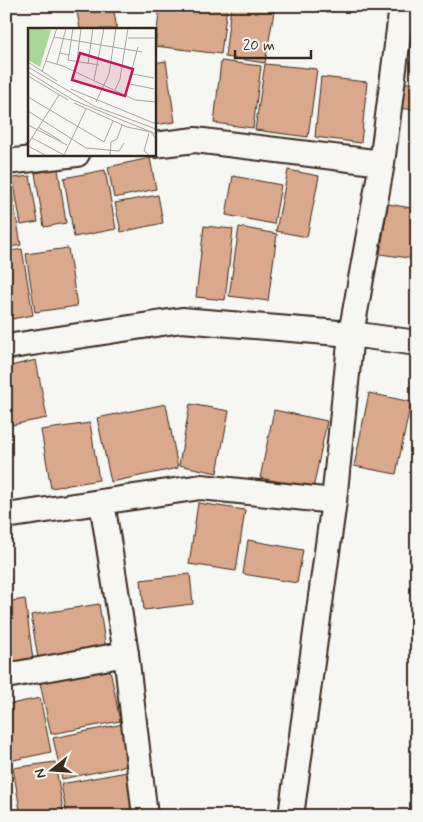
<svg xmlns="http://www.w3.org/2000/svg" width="423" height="822" font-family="Mynerve,sans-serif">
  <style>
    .building { fill: #daa98d; stroke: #3b2a1e }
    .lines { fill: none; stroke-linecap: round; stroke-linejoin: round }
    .street-casing { stroke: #3b2a1e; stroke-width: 28 }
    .street { stroke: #f6f6f2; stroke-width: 24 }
    .inset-road { fill: none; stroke: #aba49d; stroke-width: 1 }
    .view { fill: #c2185b; fill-opacity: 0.15; stroke: #c2185b; stroke-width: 2.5 }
    .inset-edge { fill: none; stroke: #3b2a1e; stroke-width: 2.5 }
  </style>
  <rect width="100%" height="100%" fill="#f6f6f2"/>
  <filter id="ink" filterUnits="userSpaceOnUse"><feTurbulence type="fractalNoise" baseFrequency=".02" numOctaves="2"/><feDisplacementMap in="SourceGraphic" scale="10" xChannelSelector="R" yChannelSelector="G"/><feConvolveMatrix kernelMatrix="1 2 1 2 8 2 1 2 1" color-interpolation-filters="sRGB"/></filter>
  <g filter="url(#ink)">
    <g class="building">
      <path d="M 76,6 L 113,6 L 117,29 L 80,29 Z"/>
      <path d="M 160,6 L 227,6 L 221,54 L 155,46 Z"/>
      <path d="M 231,6 L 275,6 L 265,63 L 225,57 Z"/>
      <path d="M 166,61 L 175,122 L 154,125 L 154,63 Z"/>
      <path d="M 221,61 L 261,66 L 253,128 L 214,123 Z"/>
      <path d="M 265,64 L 317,69 L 308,137 L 255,130 Z"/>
      <path d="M 321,77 L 367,82 L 361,143 L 315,137 Z"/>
      <path d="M 400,82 L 417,84 L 417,110 L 396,108 Z"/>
      <path d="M 150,158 L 156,189 L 114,198 L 108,167 Z"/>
      <path d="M 58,169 L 66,223 L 44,227 L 35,173 Z"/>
      <path d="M 105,170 L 116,229 L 74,237 L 64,178 Z"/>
      <path d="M 288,170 L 319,176 L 307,237 L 276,231 Z"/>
      <path d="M 9,173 L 21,245 L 6,248 L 6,174 Z"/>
      <path d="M 30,176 L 38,222 L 21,225 L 13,178 Z"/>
      <path d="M 233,176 L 281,185 L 274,224 L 226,215 Z"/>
      <path d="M 158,195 L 163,223 L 121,232 L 115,203 Z"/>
      <path d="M 388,204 L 417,209 L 416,259 L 380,254 Z"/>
      <path d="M 204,226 L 233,229 L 225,300 L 196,297 Z"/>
      <path d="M 239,227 L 277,234 L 268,301 L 229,296 Z"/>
      <path d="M 68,248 L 77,306 L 35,312 L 26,254 Z"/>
      <path d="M 22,249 L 33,315 L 6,320 L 6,252 Z"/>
      <path d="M 36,360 L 47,418 L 12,425 L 6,398 L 6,367 Z"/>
      <path d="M 369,393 L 411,402 L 396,474 L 354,466 Z"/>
      <path d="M 166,404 L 178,468 L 111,482 L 97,418 Z"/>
      <path d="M 190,404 L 229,411 L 217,473 L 179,465 Z"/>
      <path d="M 274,410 L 327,421 L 313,489 L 260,478 Z"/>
      <path d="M 90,423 L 99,480 L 51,488 L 41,430 Z"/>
      <path d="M 198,503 L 245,510 L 236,571 L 189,564 Z"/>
      <path d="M 248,540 L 303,550 L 297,583 L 243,574 Z"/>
      <path d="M 190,574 L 193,604 L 144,610 L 141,580 Z"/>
      <path d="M 25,599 L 33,660 L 6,664 L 6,602 Z"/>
      <path d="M 99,604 L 106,649 L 38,659 L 31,615 Z"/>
      <path d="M 110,669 L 120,721 L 51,734 L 40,683 Z"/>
      <path d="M 40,698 L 51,752 L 9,761 L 6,749 L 6,705 Z"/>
      <path d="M 123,724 L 131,765 L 62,779 L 53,738 Z"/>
      <path d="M 55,762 L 64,816 L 21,816 L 13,768 Z"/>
      <path d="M 127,772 L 134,809 L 98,816 L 67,816 L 61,784 Z"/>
    </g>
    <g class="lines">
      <g class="street-casing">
        <g id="street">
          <path d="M 154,145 L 195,140 L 382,163"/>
          <path d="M 6,162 L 77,154"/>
          <path d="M 6,347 L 182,320 L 351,334 L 417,343"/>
          <path d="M 102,502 L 126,654 L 145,816"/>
          <path d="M 6,516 L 201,487 L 334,501"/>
          <path d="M 6,676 L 126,654"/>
          <path d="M 291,816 L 334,501 L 351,334 L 382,163 L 402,6"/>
        </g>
      </g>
      <use href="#street" class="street"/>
    </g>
  </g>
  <g transform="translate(28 28)">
    <rect width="128" height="128" fill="#f6f6f2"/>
    <path d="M 0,0 L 23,2 L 12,39 L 0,32 Z" fill="#a7d899"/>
    <path class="inset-road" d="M 26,9 L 114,24M 100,10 L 128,10M 128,20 L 128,71M 32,25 L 41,27 L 40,32 L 71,37M 41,27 L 45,0M 18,33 L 35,38 L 107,72 L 128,74M 0,34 L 29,53M 49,34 L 53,0M 29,36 L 38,0M 60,36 L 65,0M 0,39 L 66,78 L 128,101M 0,44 L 45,72 L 128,106M 14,44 L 29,0M 105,46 L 126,50M 0,48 L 40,72M 66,52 L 76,0M 102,56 L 126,61M 43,61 L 128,96M 87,62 L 92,51 L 100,0M 97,67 L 110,19M 0,69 L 76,114 L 85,93M 68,74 L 81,46 L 88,0M 46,75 L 99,99 L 123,104 L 128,111M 0,83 L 58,120 L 91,123 L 96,115M 0,97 L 39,117M 10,99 L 33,113M 4,110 L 36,127M 0,116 L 31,67M 0,118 L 17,127M 36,127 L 58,81M 82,127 L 83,114 L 89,111 L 94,97M 121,127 L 116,123 L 121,105"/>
    <path class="view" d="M 52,25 L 105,41 L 97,68 L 44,52 Z"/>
    <rect width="128" height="128" class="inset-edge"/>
  </g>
  <rect width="423" height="822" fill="none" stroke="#f6f6f2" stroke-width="25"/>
  <rect x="12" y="12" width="398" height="797" fill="none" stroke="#3b2a1e" stroke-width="2" filter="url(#ink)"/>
  <g transform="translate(52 770) rotate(253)" stroke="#f6f6f2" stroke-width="4" paint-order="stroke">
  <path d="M0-4L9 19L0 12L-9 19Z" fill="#3b2a1e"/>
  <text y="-8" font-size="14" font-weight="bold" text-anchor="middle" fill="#3b2a1e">N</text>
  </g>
  <path d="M235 50v8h76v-8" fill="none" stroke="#3b2a1e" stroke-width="2.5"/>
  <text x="243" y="50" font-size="15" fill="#3b2a1e" stroke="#f6f6f2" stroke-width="4" paint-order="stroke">20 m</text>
</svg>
